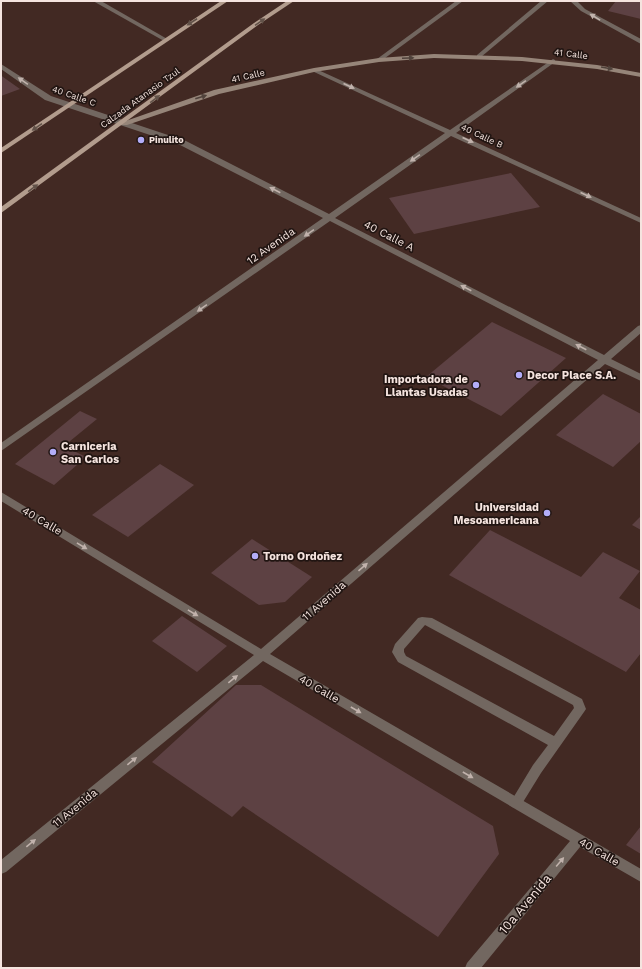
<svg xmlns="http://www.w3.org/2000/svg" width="642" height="969" font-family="'Work Sans',sans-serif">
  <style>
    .building { fill: #5d4143 }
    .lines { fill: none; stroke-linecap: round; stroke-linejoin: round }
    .lane { fill: #726760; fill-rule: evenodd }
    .street { fill: #726760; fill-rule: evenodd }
    .secondary { fill: #968579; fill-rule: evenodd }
    .primary { fill: #b29c8d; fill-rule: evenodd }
    .oneway { fill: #c1b2ac }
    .oneway2 { fill: #625249 }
    .oneway3 { fill: #50423b }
    .poi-dot { fill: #b3adf9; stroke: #211512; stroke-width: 1.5 }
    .labels { text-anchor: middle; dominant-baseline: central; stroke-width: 3.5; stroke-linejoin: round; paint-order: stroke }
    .far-street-label { font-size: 9px; fill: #f5e4df; stroke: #211512 }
    .far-poi-label { font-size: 9px; font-weight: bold; fill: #f5e4df; stroke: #211512; text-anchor: start }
    .street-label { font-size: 11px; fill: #f5e4df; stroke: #211512 }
    .poi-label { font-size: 11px; font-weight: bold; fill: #f5e4df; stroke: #211512; text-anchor: start }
    .near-street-label { font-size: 13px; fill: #f5e4df; stroke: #211512 }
  </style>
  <rect width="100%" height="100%" fill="#422923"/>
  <g class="building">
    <path d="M 616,1 L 641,1 L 641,19 L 608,11 Z"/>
    <path d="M 1,75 L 3,77 L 20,89 L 1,96 Z"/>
    <path d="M 511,173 L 540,207 L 414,234 L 389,198 Z"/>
    <path d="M 492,322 L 566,358 L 501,416 L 426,377 Z"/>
    <path d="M 603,394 L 641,414 L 641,441 L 613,467 L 556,435 Z"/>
    <path d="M 80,411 L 97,419 L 64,446 L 86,457 L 54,485 L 15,464 Z"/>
    <path d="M 160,464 L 194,485 L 128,537 L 92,515 Z"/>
    <path d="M 641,516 L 641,530 L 632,525 Z"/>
    <path d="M 490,530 L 581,577 L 603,552 L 640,571 L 619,598 L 641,610 L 641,653 L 626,672 L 449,575 Z"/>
    <path d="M 252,539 L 312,577 L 285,602 L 259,605 L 211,573 Z"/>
    <path d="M 182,616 L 227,646 L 197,672 L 152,641 Z"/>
    <path d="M 236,685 L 261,685 L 493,826 L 499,854 L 438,937 L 243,806 L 232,817 L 152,762 Z"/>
    <path d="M 641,826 L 641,854 L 626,845 Z"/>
  </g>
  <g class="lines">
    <path class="lane" d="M 422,617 L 432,618 L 582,699 L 586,709 L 584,712 L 541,773 L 520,807 L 516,808 L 512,807 L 510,803 L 533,765 L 548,745 L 398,662 L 392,652 L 395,644 L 418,618 ZM 425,625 L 573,705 L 574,708 L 554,736 L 406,656 L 404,652 L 404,649 Z"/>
    <g class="street">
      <path d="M 93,1 L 101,1 L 169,40 L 164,41 Z"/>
      <path d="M 456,1 L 463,1 L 381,61 L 377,61 L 377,59 Z"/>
      <path d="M 541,1 L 548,1 L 481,57 L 477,57 L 477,55 Z"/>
      <path d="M 570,1 L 577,1 L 585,9 L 641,39 L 641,44 L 581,11 Z"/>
      <path d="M 553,59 L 555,60 L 555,62 L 456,133 L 641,218 L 641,223 L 451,136 L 335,218 L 604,355 L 638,326 L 641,325 L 641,333 L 611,359 L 641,374 L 641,381 L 605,364 L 270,654 L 641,869 L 641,882 L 580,847 L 481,968 L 465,968 L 467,963 L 570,841 L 263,661 L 6,872 L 1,874 L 1,860 L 254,655 L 1,501 L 1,492 L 261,649 L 598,360 L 330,221 L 1,451 L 1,443 L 323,218 L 180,145 L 45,100 L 1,69 L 1,64 L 51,96 L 186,141 L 329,214 L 445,133 L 312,71 L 312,69 L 316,69 L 450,130 Z"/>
    </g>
    <path class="secondary" d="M 434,54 L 522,57 L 597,65 L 641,73 L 641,77 L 597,69 L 522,61 L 434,58 L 379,62 L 314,72 L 219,94 L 127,125 L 121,125 L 120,123 L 214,90 L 314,68 L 379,58 Z"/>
    <g class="primary">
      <path d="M 221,1 L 228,1 L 1,153 L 1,148 Z"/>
      <path d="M 287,1 L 294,1 L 258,25 L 1,213 L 1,207 L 254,23 Z"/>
    </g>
  </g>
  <defs><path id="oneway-solid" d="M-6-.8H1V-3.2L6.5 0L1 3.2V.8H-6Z"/></defs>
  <g class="oneway">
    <use href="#oneway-solid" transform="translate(595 17) rotate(-149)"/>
    <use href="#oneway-solid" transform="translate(23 81) rotate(-145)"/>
    <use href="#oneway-solid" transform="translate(521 84) rotate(145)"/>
    <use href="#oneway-solid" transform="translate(349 86) rotate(24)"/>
    <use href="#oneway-solid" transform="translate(468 140) rotate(25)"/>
    <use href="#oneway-solid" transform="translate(415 158) rotate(145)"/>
    <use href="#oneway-solid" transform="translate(275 190) rotate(-153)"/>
    <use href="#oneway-solid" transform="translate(586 195) rotate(25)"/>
    <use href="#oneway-solid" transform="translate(309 233) rotate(145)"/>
    <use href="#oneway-solid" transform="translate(466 288) rotate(-153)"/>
    <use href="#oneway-solid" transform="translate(202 308) rotate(145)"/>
    <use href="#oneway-solid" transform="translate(581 347) rotate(-153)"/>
    <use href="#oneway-solid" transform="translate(82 546) rotate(31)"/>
    <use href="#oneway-solid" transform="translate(363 567) rotate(-41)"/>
    <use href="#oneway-solid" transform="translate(193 613) rotate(31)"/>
    <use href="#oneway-solid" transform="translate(233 679) rotate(-39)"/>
    <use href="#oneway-solid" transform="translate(356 710) rotate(30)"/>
    <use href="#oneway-solid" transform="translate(132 761) rotate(-39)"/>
    <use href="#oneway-solid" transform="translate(468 775) rotate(30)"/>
    <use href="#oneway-solid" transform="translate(31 843) rotate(-39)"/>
    <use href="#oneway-solid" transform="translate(560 862) rotate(-50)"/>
  </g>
  <g class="oneway2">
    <use href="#oneway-solid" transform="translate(192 22) rotate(147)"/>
    <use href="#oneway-solid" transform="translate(260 22) rotate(-34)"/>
    <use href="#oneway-solid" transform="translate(155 99) rotate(-37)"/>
    <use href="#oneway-solid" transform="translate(37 127) rotate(146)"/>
    <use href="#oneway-solid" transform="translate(33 188) rotate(-36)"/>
  </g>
  <g class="oneway3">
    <use href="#oneway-solid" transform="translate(408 58) rotate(-3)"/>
    <use href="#oneway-solid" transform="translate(607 68) rotate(10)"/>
    <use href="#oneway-solid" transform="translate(201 97) rotate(-18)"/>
  </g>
  <g class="poi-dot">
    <circle cx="141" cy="140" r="4"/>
    <circle cx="519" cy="375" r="4"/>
    <circle cx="476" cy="385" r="4"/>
    <circle cx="53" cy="452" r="4"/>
    <circle cx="547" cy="513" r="4"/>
    <circle cx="255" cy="556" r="4"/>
  </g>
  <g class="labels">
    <g class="far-street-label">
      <text transform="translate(571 54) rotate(7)">41 Calle</text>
      <text transform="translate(248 76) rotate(-13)">41 Calle</text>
      <text transform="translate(74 96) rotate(19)">40 Calle C</text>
      <text transform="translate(140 98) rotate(-36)">Calzada Atanasio Tzul</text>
      <text transform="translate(482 136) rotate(25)">40 Calle B</text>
    </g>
    <g class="far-poi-label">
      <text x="149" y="140">Pinulito</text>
    </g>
    <g class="street-label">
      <text transform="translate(389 236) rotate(27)">40 Calle A</text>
      <text transform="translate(271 246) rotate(-35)">12 Avenida</text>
      <text transform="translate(42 521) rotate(31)">40 Calle</text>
      <text transform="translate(324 601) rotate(-41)">11 Avenida</text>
      <text transform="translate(319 689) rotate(30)">40 Calle</text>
      <text transform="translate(75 808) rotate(-39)">11 Avenida</text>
      <text transform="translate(599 852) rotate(30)">40 Calle</text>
    </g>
    <g class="poi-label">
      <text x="527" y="375">Decor Place S.A.</text>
      <text x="468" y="379" text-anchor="end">Importadora de<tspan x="468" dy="13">Llantas Usadas</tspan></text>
      <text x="61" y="446">Carniceria<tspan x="61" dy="13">San Carlos</tspan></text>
      <text x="539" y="507" text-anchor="end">Universidad<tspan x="539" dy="13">Mesoamericana</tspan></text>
      <text x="263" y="556">Torno Ordoñez</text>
    </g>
    <g class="near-street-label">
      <text transform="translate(525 904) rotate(-50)">10a Avenida</text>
    </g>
  </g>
  <rect width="642" height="969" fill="none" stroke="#f5e4df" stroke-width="4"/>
</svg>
